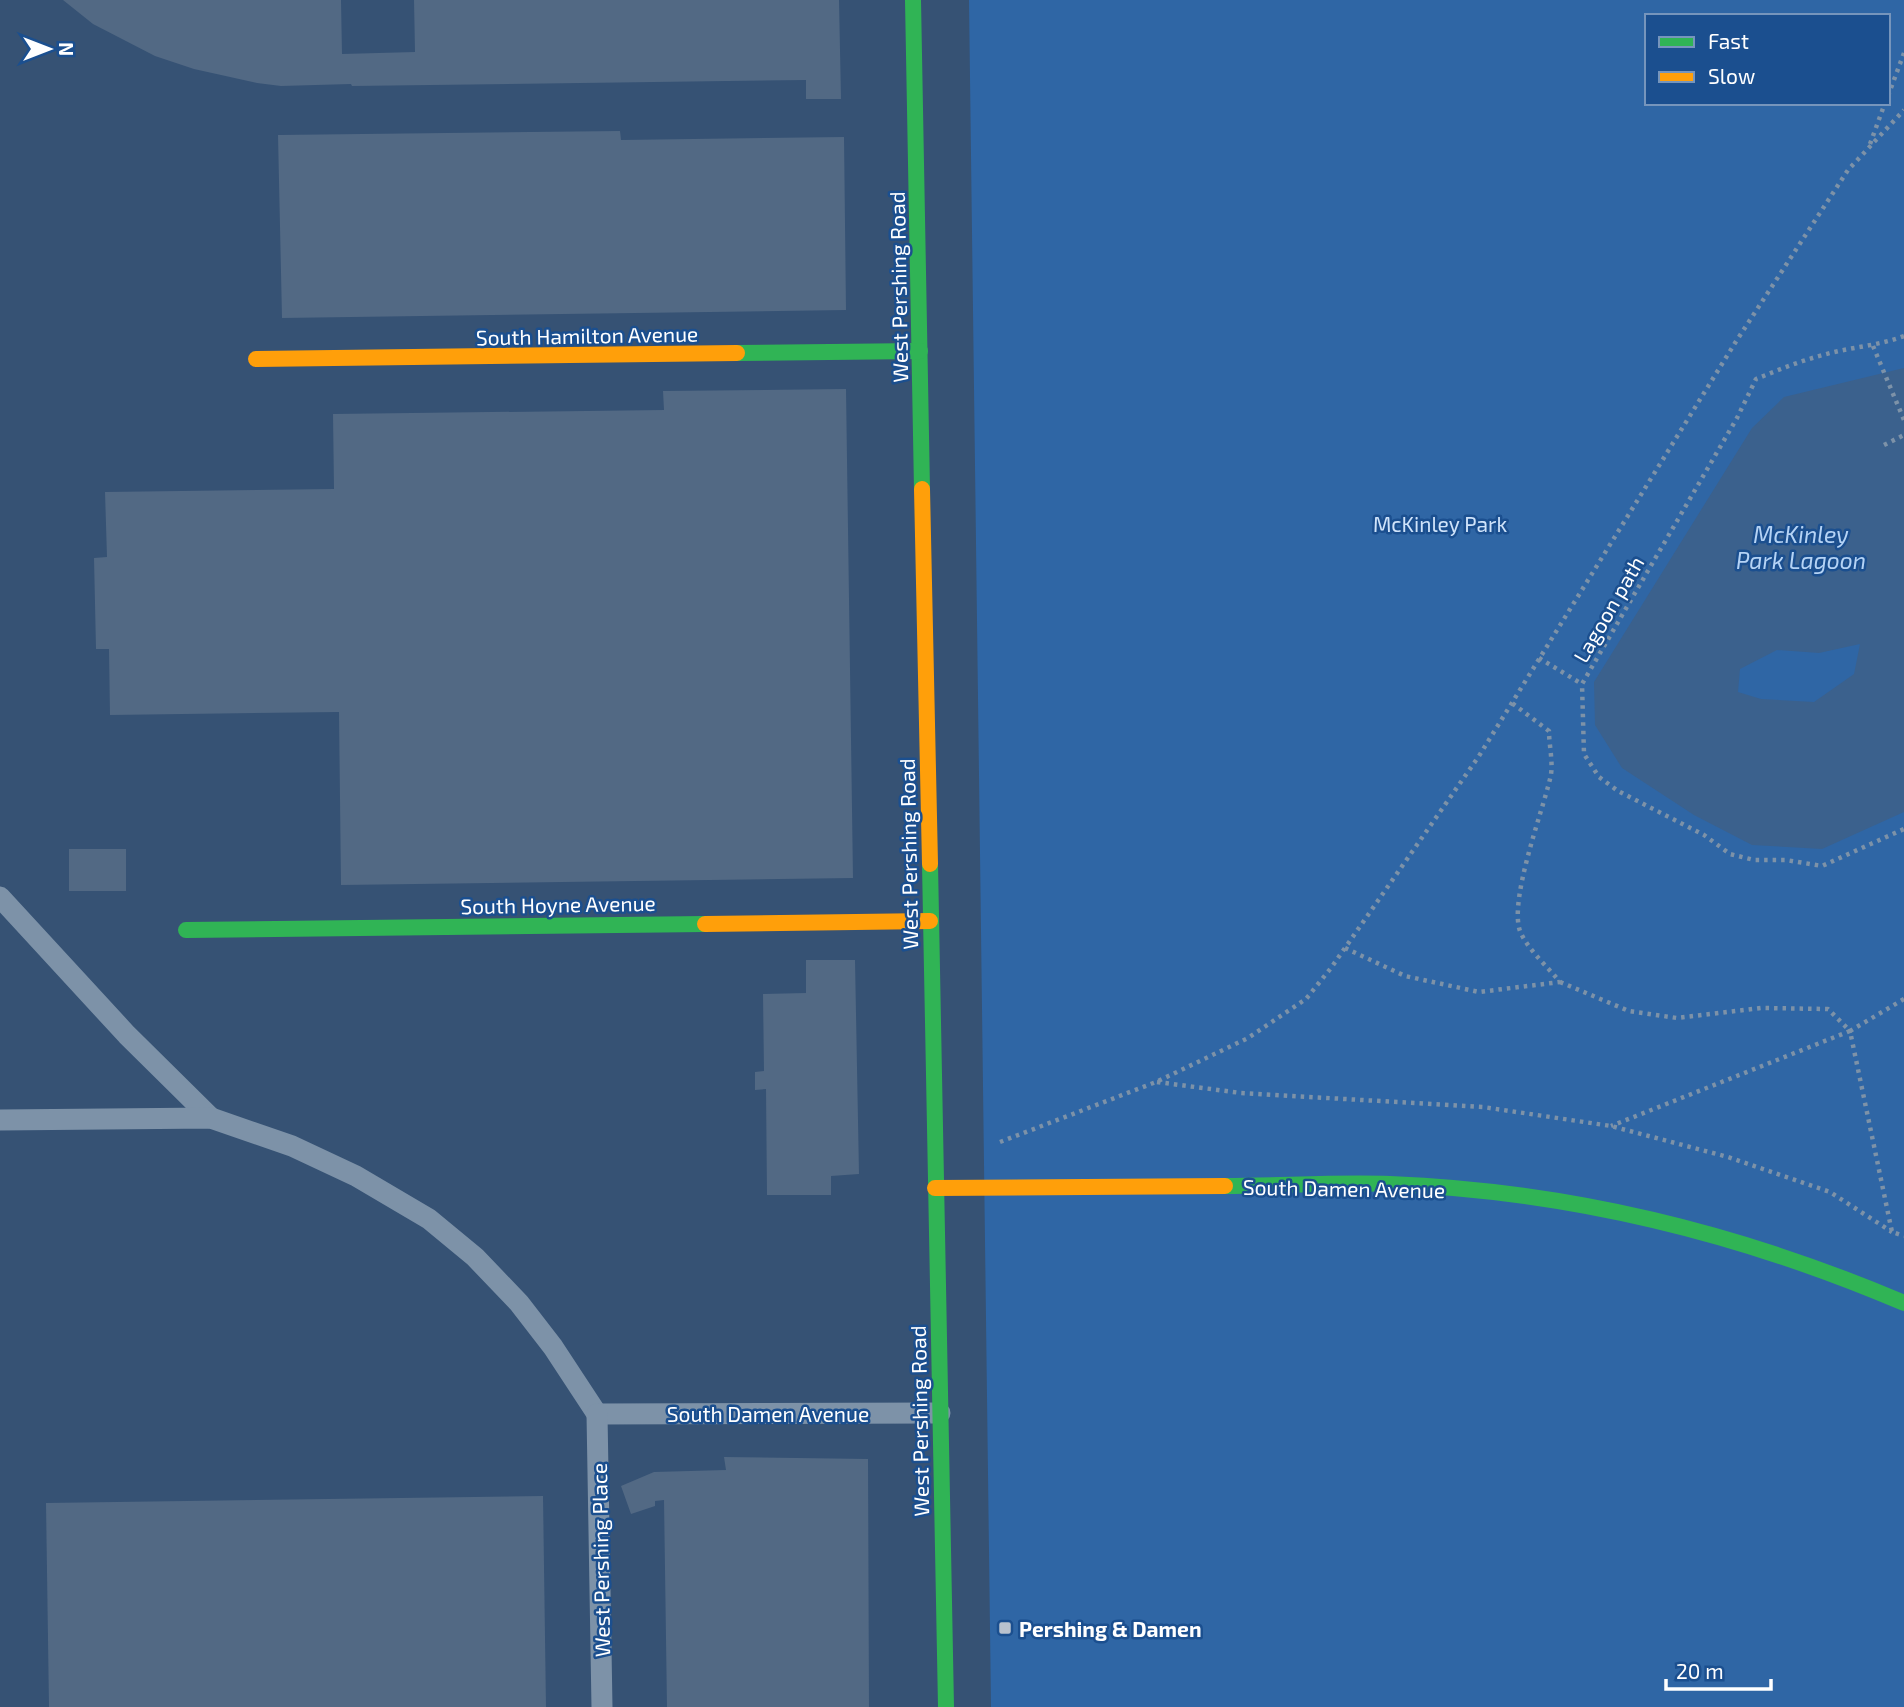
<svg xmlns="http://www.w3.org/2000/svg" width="1904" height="1707" font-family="'Exo 2',sans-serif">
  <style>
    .green { fill: #2f66a5; fill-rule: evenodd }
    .water { fill: #3b618d; fill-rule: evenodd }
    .building { fill: #526984 }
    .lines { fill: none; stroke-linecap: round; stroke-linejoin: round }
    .path { stroke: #7d92a8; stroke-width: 4.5; stroke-dasharray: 3.5 5; stroke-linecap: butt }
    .lane { stroke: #7d92a8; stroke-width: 21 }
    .fast { stroke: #30b455; stroke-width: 16 }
    .slow { stroke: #ff9f0a; stroke-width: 16 }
    .poi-dot { fill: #b9c2ce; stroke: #1b4f8f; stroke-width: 2.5 }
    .labels { text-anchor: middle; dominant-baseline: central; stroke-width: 5; stroke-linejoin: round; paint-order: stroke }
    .street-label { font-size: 21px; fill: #fff; stroke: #1b4f8f }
    .park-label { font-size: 21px; fill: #cfe3fa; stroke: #1b4f8f }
    .poi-label { font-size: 21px; font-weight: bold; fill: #fff; stroke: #1b4f8f; text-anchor: start }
    .water-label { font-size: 23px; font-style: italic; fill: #b5d3f5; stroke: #1b4f8f }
  </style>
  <rect width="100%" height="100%" fill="#365274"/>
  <path class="green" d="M 969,0 L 1904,0 L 1904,1707 L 991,1707 ZM 1647,16 L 1888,16 L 1888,103 L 1647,103 Z"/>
  <path class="water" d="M 1904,368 L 1904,812 L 1822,849 L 1752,845 L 1694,815 L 1622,768 L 1595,725 L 1594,682 L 1752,428 L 1784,397 ZM 1860,644 L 1854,674 L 1814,702 L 1761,699 L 1738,692 L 1740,669 L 1777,650 L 1819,653 Z"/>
  <g class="building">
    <path d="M 63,0 L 341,0 L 342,54 L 415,52 L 414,0 L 839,0 L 841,99 L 806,99 L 806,80 L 352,86 L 351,84 L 281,86 L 257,83 L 194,69 L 155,56 L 93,24 Z"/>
    <path d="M 620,131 L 621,140 L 844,137 L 846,310 L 282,318 L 278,135 Z"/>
    <path d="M 846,389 L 853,878 L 341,885 L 339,712 L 110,715 L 109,649 L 96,649 L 94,558 L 107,557 L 105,492 L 334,489 L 333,414 L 664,410 L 663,391 Z"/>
    <rect x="69" y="849" width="57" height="42"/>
    <path d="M 806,960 L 855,960 L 859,1174 L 831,1176 L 831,1195 L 767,1195 L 766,1089 L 755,1090 L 755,1072 L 764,1071 L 763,994 L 806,993 Z"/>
    <path d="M 724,1457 L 868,1459 L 869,1707 L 667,1707 L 664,1500 L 655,1501 L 655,1506 L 631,1514 L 621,1486 L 654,1472 L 726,1470 Z"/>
    <path d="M 543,1496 L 546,1707 L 49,1707 L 46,1503 Z"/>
  </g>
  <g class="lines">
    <g class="path">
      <path d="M 1888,96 L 1904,53"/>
      <path d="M 1870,144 L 1885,103"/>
      <path d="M 1904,336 C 1878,346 1850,347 1823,355 C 1800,361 1778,370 1756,379 L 1737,418 L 1582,684 L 1584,754 L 1599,777 L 1618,791 L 1704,835 L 1730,854 L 1754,860 L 1786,860 L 1822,866 L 1904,829"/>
      <path d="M 1873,346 L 1904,420"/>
      <path d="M 1884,445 L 1904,435"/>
      <path d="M 1539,658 L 1582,684"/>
      <path d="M 1345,948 L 1405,976 L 1479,992 L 1560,982 C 1547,966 1528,950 1520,931 C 1509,900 1542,813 1550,779 C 1554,765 1549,746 1549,731 L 1512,703"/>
      <path d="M 1560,982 L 1629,1011 L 1677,1018 L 1761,1008 L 1828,1009 L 1850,1031 L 1611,1126"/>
      <path d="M 1904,999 L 1850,1031 L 1892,1232 L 1904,1236"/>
      <path d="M 1157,1082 L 1241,1093 L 1483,1107 L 1611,1126 L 1728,1157 L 1830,1192 L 1892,1232"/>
      <path d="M 1000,1142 L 1156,1082 L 1248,1038 L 1306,999 L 1331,968 L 1479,756 L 1735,343 L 1848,170 L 1904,110"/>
    </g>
    <g class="lane">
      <path d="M 0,897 L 127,1035 L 211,1118"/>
      <path d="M 0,1120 L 211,1118 L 292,1146 L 356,1176 L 429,1219 L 475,1257 L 519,1303 L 553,1347 L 597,1414"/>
      <path d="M 597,1414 L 940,1413"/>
      <path d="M 597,1414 L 602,1707"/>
    </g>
    <g class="fast">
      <path d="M 913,0 L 922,489"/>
      <path d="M 737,353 L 920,351"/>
      <path d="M 930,864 L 946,1707"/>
      <path d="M 186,930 L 705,924"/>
      <path d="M 1225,1186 C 1280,1186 1335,1182 1390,1184 C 1568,1191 1740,1233 1904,1303"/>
    </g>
    <g class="slow">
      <path d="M 256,359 L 737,353"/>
      <path d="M 922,489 L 930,864"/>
      <path d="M 705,924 L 930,921"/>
      <path d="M 935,1188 L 1225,1186"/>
    </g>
  </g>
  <rect class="poi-dot" x="998" y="1621" width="14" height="14" rx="3.5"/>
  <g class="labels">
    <g class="street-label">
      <text transform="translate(898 287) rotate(-91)">West Pershing Road</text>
      <text transform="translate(587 335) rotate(-1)">South Hamilton Avenue</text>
      <text transform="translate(1608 609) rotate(-60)">Lagoon path</text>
      <text transform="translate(908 854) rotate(-91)">West Pershing Road</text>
      <text transform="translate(558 904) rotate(-1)">South Hoyne Avenue</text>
      <text transform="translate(1344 1188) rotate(1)">South Damen Avenue</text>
      <text x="768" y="1413">South Damen Avenue</text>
      <text transform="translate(919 1421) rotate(-91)">West Pershing Road</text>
      <text transform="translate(600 1560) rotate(-91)">West Pershing Place</text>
    </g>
    <g class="park-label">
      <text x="1440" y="523">McKinley Park</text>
    </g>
    <g class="poi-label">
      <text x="1019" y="1628">Pershing &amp; Damen</text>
    </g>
    <g class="water-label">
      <text x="1801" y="534">McKinley<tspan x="1801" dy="26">Park Lagoon</tspan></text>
    </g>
  </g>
  <rect x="1645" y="14" width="245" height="91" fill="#1b4f8f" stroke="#7695bc" stroke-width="2"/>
  <rect x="1659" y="37" width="35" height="10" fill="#30b455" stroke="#7695bc" stroke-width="2"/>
  <text x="1708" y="49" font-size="21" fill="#ffffff">Fast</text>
  <rect x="1659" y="72" width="35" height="10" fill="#ff9f0a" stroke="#7695bc" stroke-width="2"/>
  <text x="1708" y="84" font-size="21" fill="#ffffff">Slow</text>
  <g transform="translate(49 49) rotate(90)" stroke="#1b4f8f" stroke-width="5" paint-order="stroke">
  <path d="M0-5L12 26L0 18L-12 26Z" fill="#ffffff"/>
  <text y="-10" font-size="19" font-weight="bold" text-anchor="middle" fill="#ffffff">N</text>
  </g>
  <path d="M1666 1679v10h105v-10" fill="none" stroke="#ffffff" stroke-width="3.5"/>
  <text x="1676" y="1679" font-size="21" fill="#ffffff" stroke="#1b4f8f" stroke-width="5" paint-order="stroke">20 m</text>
</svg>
